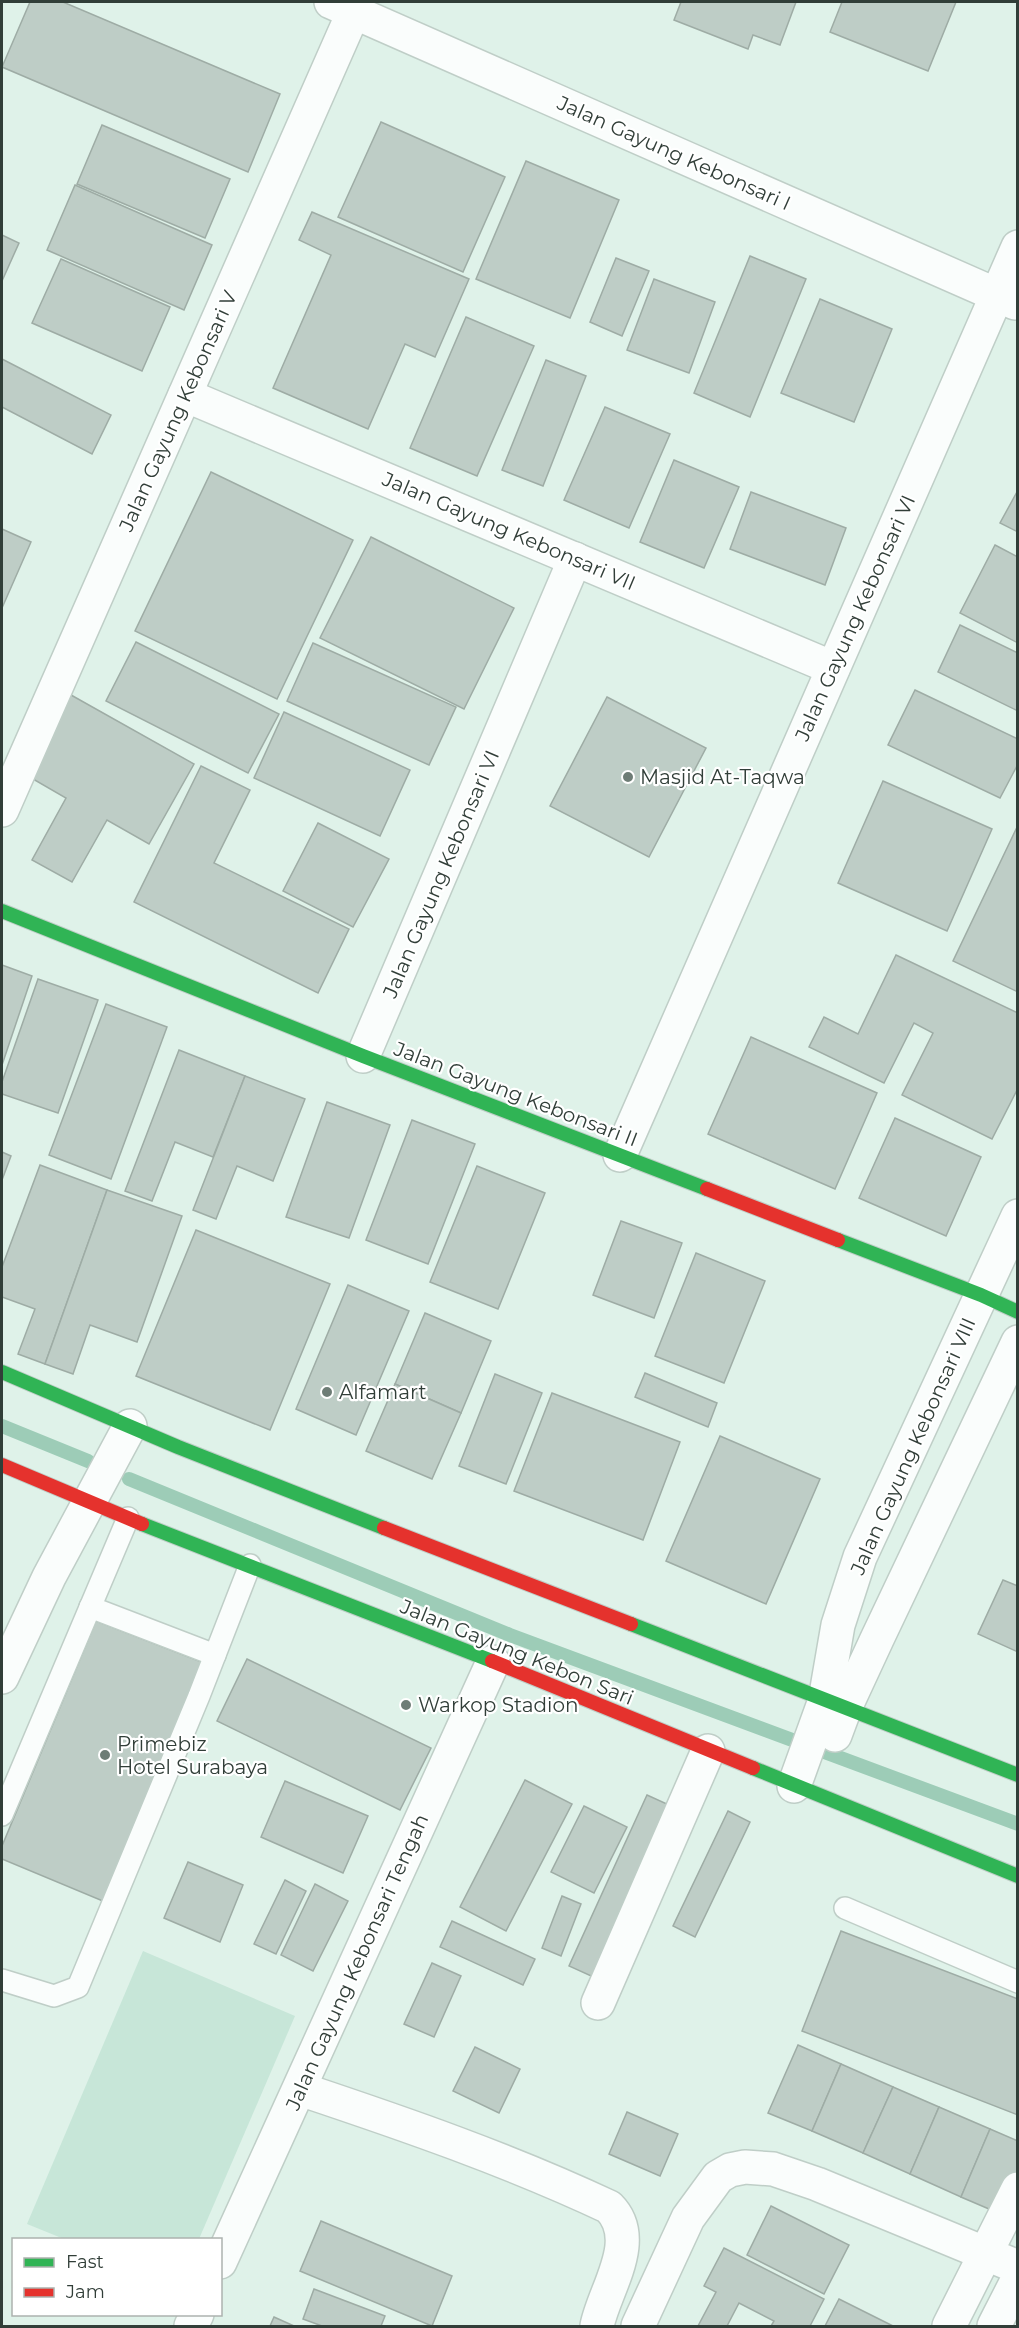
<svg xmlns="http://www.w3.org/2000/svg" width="1019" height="2328" font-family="Montserrat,sans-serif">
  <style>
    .green { fill: #c7e6d8 }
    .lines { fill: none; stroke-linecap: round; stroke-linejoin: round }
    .stream { stroke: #9dccb7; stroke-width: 14 }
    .building { fill: #becdc6; stroke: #9eaca5; stroke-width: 1.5 }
    .lane-casing { stroke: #bfcec7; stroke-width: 24 }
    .street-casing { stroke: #bfcec7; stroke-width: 36 }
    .fast-casing { stroke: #bfcec7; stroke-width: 16 }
    .jam-casing { stroke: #bfcec7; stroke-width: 16 }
    .lane { stroke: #fafdfc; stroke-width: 21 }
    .street { stroke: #fafdfc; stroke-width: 33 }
    .fast { stroke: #30b455; stroke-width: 14 }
    .jam { stroke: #e5322d; stroke-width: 14 }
    .poi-dot { fill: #6e7d76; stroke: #fff; stroke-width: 2 }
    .labels { text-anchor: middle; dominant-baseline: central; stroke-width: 4.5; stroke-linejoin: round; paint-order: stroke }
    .street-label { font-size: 20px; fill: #313e38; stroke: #fff }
    .poi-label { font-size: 20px; fill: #313e38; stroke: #fff; text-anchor: start }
  </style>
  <rect width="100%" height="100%" fill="#dff2e9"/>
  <path class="green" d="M 143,1951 L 295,2016 L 199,2239 L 64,2239 L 27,2224 Z"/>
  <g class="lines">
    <g class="stream">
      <path d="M 2,1426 L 88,1461"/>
      <path d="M 129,1479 L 510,1635 L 1018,1824"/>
    </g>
  </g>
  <g class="building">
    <path d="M 30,2 L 63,2 L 280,94 L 248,172 L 2,67 Z"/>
    <path d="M 681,2 L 796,2 L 780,45 L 753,35 L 748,49 L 674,20 Z"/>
    <path d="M 842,2 L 956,2 L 928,71 L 830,32 Z"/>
    <path d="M 381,122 L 505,177 L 463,272 L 338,217 Z"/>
    <path d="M 102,125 L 230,179 L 205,238 L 77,184 Z"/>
    <path d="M 526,161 L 619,200 L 570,318 L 476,279 Z"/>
    <path d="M 75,185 L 212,245 L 184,310 L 47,250 Z"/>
    <path d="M 312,212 L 469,279 L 435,357 L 405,344 L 368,429 L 273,388 L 331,255 L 299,240 Z"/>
    <path d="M 2,235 L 19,243 L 2,281 Z"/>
    <path d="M 750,256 L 806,279 L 750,417 L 694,393 Z"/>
    <path d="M 616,258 L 649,271 L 622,336 L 590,322 Z"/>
    <path d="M 61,259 L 170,307 L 142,371 L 32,323 Z"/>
    <path d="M 654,279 L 715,302 L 689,373 L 627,350 Z"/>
    <path d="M 820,299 L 892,329 L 854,422 L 781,393 Z"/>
    <path d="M 466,317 L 534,346 L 477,476 L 410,448 Z"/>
    <path d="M 2,359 L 111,415 L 92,454 L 2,407 Z"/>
    <path d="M 546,360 L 586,376 L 543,486 L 502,470 Z"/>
    <path d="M 605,407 L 670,434 L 629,528 L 564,500 Z"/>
    <path d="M 674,460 L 739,487 L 704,568 L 640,542 Z"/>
    <path d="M 211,472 L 353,540 L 277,699 L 135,631 Z"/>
    <path d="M 1018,490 L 1018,532 L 1000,523 Z"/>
    <path d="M 751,492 L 846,528 L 825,585 L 730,549 Z"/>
    <path d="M 2,529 L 31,542 L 2,608 Z"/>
    <path d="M 371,537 L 514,608 L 464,709 L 320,638 Z"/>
    <path d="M 995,545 L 1018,557 L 1018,643 L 960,613 Z"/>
    <path d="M 960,625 L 1018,653 L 1018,711 L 938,672 Z"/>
    <path d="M 136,642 L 279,714 L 248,773 L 106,701 Z"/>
    <path d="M 313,643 L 456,707 L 429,765 L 287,701 Z"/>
    <path d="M 915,690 L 1018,739 L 1018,764 L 1000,798 L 888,745 Z"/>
    <path d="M 71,695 L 194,764 L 149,844 L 107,820 L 72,882 L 32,860 L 66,798 L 26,775 Z"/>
    <path d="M 607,697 L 706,748 L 649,857 L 550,806 Z"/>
    <path d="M 284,712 L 410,770 L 380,836 L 254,778 Z"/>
    <path d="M 201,766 L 250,790 L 214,863 L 349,929 L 318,993 L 134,902 Z"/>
    <path d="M 883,781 L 992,829 L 947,931 L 838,883 Z"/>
    <path d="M 318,823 L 389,859 L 353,927 L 283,891 Z"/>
    <path d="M 1018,825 L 1018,992 L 953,961 Z"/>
    <path d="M 896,955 L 1018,1013 L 1018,1088 L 992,1139 L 902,1095 L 933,1033 L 914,1023 L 884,1083 L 809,1047 L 824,1017 L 858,1034 Z"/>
    <path d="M 2,965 L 32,976 L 2,1065 Z"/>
    <path d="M 38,979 L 98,1000 L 58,1113 L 2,1094 L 2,1082 Z"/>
    <path d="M 106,1004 L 167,1027 L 111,1179 L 49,1155 Z"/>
    <path d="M 751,1037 L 877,1093 L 835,1189 L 708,1134 Z"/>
    <path d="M 179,1050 L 245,1076 L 213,1157 L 175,1142 L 152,1201 L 125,1191 Z"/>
    <path d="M 245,1076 L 305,1099 L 273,1181 L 237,1166 L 216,1219 L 193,1210 Z"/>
    <path d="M 327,1102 L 390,1125 L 349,1238 L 286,1217 Z"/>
    <path d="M 895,1118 L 981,1157 L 946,1236 L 859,1198 Z"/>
    <path d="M 412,1120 L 475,1144 L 428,1264 L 366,1240 Z"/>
    <path d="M 2,1152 L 11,1156 L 2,1180 Z"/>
    <path d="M 40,1165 L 107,1190 L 45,1364 L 18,1354 L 35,1309 L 2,1297 L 2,1267 Z"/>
    <path d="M 477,1166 L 545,1193 L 498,1309 L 430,1282 Z"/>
    <path d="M 107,1190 L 182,1216 L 137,1342 L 90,1325 L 73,1374 L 45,1364 Z"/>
    <path d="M 621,1221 L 682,1243 L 654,1318 L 593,1295 Z"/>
    <path d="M 196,1230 L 330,1284 L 270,1430 L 136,1376 Z"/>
    <path d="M 696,1253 L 765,1281 L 724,1383 L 655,1356 Z"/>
    <path d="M 348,1285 L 409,1311 L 356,1435 L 296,1409 Z"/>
    <path d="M 425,1313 L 491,1341 L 461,1413 L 395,1384 Z"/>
    <path d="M 645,1373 L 717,1403 L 708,1427 L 635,1397 Z"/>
    <path d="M 495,1374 L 542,1393 L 506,1484 L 459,1466 Z"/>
    <path d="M 395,1384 L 461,1413 L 432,1479 L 366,1451 Z"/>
    <path d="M 552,1393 L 680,1442 L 643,1540 L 514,1491 Z"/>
    <path d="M 720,1436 L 820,1479 L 766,1604 L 666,1561 Z"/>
    <path d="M 1003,1580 L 1018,1586 L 1018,1652 L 978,1634 Z"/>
    <path d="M 96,1621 L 207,1664 L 110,1904 L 2,1859 L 2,1846 Z"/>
    <path d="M 247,1659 L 431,1748 L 400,1810 L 217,1721 Z"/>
    <path d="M 525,1780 L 572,1804 L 506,1931 L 460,1907 Z"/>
    <path d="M 285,1781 L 368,1816 L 343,1873 L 261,1837 Z"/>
    <path d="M 647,1795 L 678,1809 L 600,1980 L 569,1966 Z"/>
    <path d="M 584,1806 L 627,1827 L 594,1893 L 551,1872 Z"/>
    <path d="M 728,1811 L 750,1822 L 695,1937 L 673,1926 Z"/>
    <path d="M 188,1862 L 243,1885 L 220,1942 L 164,1918 Z"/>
    <path d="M 285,1880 L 306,1891 L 276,1954 L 254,1944 Z"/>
    <path d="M 315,1884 L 348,1901 L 313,1971 L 281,1955 Z"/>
    <path d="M 562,1896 L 581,1904 L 561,1956 L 542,1948 Z"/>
    <path d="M 452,1921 L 535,1959 L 523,1985 L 440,1947 Z"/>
    <path d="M 841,1931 L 1018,1999 L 1018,2115 L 802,2031 Z"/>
    <path d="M 432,1963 L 461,1976 L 434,2037 L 404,2024 Z"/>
    <path d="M 798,2045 L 841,2064 L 812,2131 L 768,2113 Z"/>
    <path d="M 475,2047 L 520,2069 L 499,2113 L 453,2091 Z"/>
    <path d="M 841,2064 L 893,2087 L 863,2153 L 812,2131 Z"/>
    <path d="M 893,2087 L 939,2107 L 910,2174 L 863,2153 Z"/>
    <path d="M 939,2107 L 990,2129 L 961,2197 L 910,2174 Z"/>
    <path d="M 627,2112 L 678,2134 L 660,2176 L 609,2154 Z"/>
    <path d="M 990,2129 L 1018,2141 L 1018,2182 L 1003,2215 L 961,2197 Z"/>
    <path d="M 771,2206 L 849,2245 L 824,2294 L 747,2255 Z"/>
    <path d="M 321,2221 L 452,2276 L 432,2326 L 300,2271 Z"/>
    <path d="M 724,2248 L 824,2299 L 810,2326 L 771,2326 L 774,2321 L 739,2303 L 727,2326 L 698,2326 L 716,2292 L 704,2286 Z"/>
    <path d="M 314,2289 L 385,2316 L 381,2326 L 322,2326 L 303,2319 Z"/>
    <path d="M 839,2299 L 893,2326 L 825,2326 Z"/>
    <path d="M 274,2317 L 294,2326 L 270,2326 Z"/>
  </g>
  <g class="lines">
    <g class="lane-casing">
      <g id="lane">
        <path d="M 90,1607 L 215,1655"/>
        <path d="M 2,1815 L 128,1518"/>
        <path d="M 845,1908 L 1018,1982"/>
        <path d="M 2,1980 L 54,1996 L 78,1987 L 199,1696 L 250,1565"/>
      </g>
    </g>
    <g class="street-casing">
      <g id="street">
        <path d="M 331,2 L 1015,303"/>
        <path d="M 185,395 L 833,668"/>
        <path d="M 2,810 L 354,11"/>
        <path d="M 363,1056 L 575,559"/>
        <path d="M 620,1155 L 1018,247"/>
        <path d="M 2,1677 L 49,1577 L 130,1426"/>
        <path d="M 835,1735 L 845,1708 L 877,1639 L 1018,1342"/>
        <path d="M 794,1786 L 825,1700 L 838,1625 L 860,1557 L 1018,1216"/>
        <path d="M 598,2003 L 708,1751"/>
        <path d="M 300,2089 C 405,2124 509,2160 609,2207 C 642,2240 604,2290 597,2326"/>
        <path d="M 220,2262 L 493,1662"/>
        <path d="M 191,2326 L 197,2314"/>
        <path d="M 638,2326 L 688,2218 L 718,2177 L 730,2170 L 745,2167 L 773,2169 L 817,2184 L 1018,2267"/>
        <path d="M 949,2326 L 1018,2189"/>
        <path d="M 994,2326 L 1018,2279"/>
      </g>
    </g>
    <g class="fast-casing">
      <g id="fast">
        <path d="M 2,911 L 363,1056 L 707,1189"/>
        <path d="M 838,1240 L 981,1295 L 1018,1312"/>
        <path d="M 2,1372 L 178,1447 L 384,1528"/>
        <path d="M 142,1524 L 492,1661"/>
        <path d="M 631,1624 L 1018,1775"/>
        <path d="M 753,1768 L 1018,1876"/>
      </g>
    </g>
    <g class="jam-casing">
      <g id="jam">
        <path d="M 707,1189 L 838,1240"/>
        <path d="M 2,1465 L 142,1524"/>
        <path d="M 384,1528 L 631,1624"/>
        <path d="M 492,1661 L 753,1768"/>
      </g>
    </g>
    <use href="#lane" class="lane"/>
    <use href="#street" class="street"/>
    <use href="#fast" class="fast"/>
    <use href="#jam" class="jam"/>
  </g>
  <g class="poi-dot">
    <circle cx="628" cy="777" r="6"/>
    <circle cx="327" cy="1392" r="6"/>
    <circle cx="406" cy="1705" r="6"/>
    <circle cx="105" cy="1755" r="6"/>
  </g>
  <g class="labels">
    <g class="street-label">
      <text transform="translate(674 153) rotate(24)">Jalan Gayung Kebonsari I</text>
      <text transform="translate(178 411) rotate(-66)">Jalan Gayung Kebonsari V</text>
      <text transform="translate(509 531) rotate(23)">Jalan Gayung Kebonsari VII</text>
      <text transform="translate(855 618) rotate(-66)">Jalan Gayung Kebonsari VI</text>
      <text transform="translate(441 874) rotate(-67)">Jalan Gayung Kebonsari VI</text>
      <text transform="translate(516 1094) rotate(21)">Jalan Gayung Kebonsari II</text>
      <text transform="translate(913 1446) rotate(-66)">Jalan Gayung Kebonsari VIII</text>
      <text transform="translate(517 1652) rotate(22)">Jalan Gayung Kebon Sari</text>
      <text transform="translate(357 1962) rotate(-66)">Jalan Gayung Kebonsari Tengah</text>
    </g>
    <g class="poi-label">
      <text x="640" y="777">Masjid At-Taqwa</text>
      <text x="339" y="1392">Alfamart</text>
      <text x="418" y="1705">Warkop Stadion</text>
      <text x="117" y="1744">Primebiz<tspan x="117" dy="23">Hotel Surabaya</tspan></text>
    </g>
  </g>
  <rect width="1019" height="2328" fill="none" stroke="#313e38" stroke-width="6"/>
  <rect x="12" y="2238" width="210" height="78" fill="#ffffff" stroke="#adb2af" stroke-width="1.5"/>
  <rect x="24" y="2258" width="30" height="9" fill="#30b455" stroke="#adb2af" stroke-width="1.5"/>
  <text x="66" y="2268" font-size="18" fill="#313e38">Fast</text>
  <rect x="24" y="2288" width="30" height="9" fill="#e5322d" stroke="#adb2af" stroke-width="1.5"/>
  <text x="66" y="2298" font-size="18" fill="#313e38">Jam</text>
</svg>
